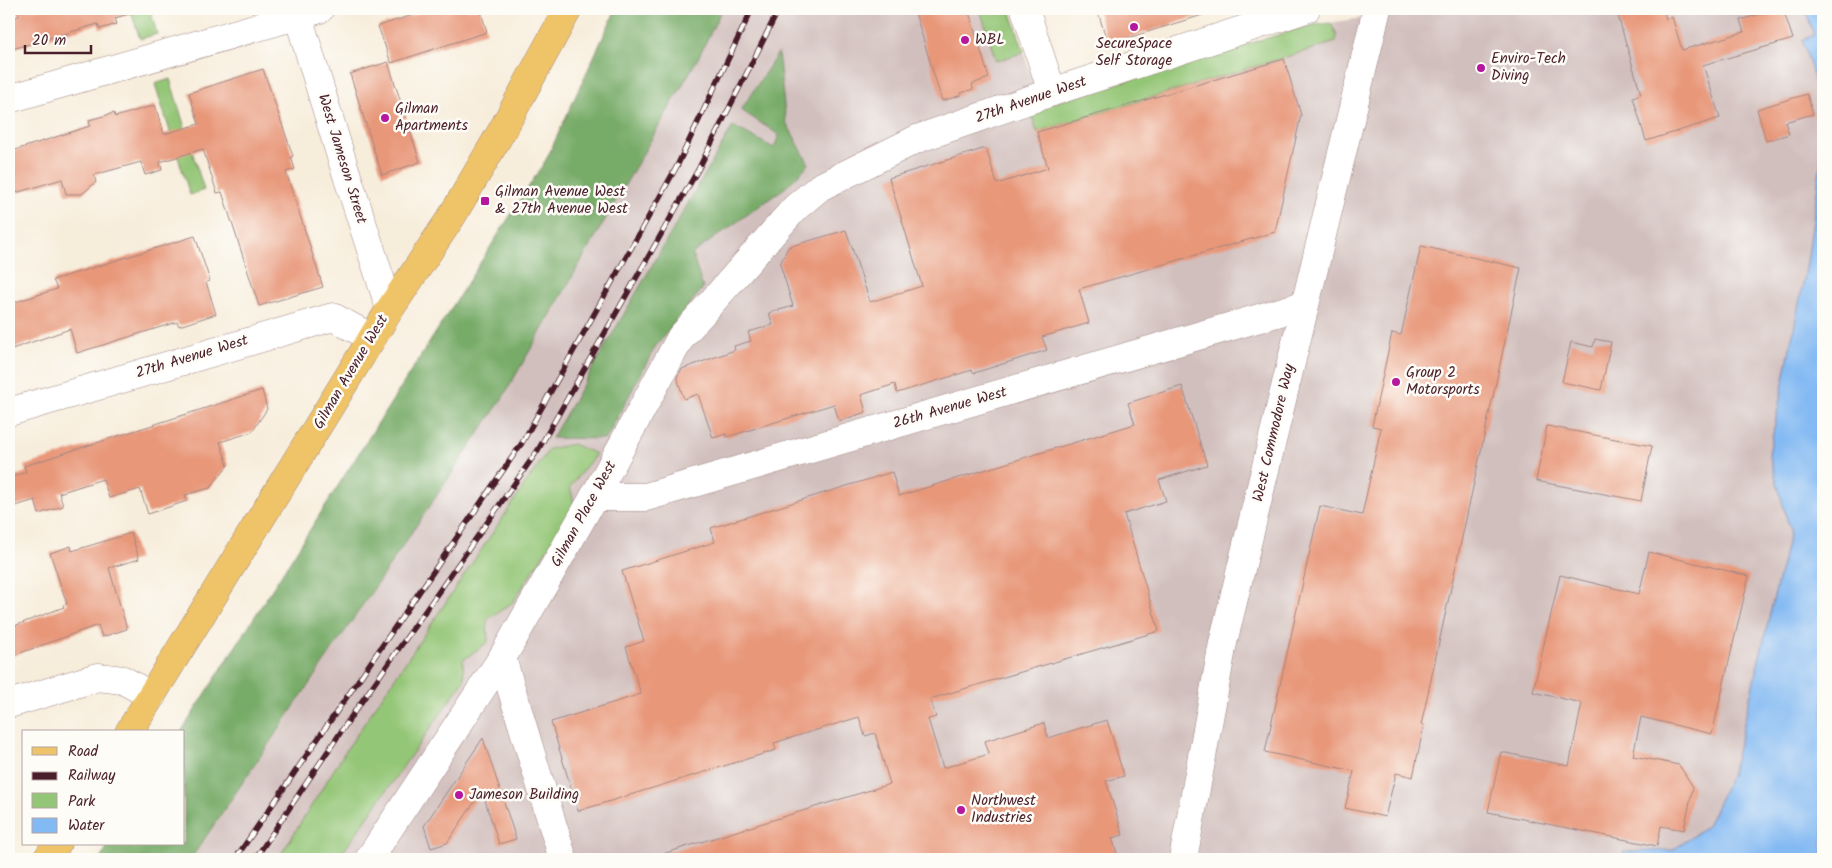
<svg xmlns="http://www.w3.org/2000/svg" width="1832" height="868" font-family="Kalam,sans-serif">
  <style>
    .industrial { fill: #d1bfbd }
    .green { fill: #94c677; stroke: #6f7251 }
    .forest { fill: #77ab68; stroke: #60654a }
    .water { fill: #84baf3; stroke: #676c8f }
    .building { fill: #e89779 }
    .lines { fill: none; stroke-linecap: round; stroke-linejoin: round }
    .minor-casing { stroke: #a08683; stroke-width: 29 }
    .major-casing { stroke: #a08683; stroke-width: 29 }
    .minor { stroke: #fff; stroke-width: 28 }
    .major { stroke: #efc469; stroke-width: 28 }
    .rail-casing { stroke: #4a1f2b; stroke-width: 5.5 }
    .rail { stroke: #fdfcf7; stroke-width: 4; stroke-dasharray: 11; stroke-linecap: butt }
    .poi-dot { fill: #b5179e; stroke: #fdfcf7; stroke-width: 2 }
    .labels { text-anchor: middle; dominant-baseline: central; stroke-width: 5; stroke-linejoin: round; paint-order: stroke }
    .poi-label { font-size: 15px; fill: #4a1f2b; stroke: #fdfcf7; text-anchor: start }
    .street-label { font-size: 15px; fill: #4a1f2b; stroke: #fdfcf7 }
  </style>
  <rect width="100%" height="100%" fill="#fdfcf7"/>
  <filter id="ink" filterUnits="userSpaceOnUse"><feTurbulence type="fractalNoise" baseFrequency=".02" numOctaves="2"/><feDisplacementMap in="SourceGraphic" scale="10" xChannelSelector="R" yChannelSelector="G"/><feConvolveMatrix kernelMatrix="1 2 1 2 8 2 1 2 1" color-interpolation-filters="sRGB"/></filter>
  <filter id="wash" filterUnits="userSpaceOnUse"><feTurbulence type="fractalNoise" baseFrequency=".0096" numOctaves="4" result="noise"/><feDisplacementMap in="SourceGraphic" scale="20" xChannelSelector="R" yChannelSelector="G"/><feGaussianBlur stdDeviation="1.12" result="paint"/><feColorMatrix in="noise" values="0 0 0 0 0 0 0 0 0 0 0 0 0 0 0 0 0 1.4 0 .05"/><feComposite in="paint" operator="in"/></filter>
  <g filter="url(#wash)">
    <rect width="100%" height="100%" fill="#f7eddb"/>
    <path class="industrial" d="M 722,9 L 1010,9 L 1041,107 L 1307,26 L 1426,9 L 1805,9 L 1814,36 L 1806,53 L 1814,78 L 1823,152 L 1807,263 L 1769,454 L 1790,530 L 1732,774 L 1707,826 L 1673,850 L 1624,852 L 1622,859 L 192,859 L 502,399 L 698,58 Z"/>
    <g class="green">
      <path d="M 130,9 L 150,9 L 157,34 L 140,39 Z"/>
      <path d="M 980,9 L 1010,9 L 1024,52 L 996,61 Z"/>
      <path d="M 1330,23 L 1337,34 L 1336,42 L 1037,132 L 1030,110 L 1307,26 Z"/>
      <path d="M 170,79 L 204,190 L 190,195 L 155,84 Z"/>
      <path d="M 573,444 L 596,454 L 570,487 L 575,506 L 513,602 L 487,620 L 488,642 L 463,660 L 464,680 L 338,859 L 278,859 L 345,752 L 549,449 Z"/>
    </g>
    <g class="forest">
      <path d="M 616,9 L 722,9 L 698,58 L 502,399 L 191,859 L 100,859 L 109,844 L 184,844 L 184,732 L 181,732 L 547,158 Z"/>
      <path d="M 778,53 L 786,122 L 809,164 L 786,187 L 692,254 L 703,288 L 655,347 L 606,439 L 552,438 L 733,126 L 774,148 L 779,135 L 741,110 Z"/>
    </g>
    <path class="water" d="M 1805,9 L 1823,9 L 1823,859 L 1622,859 L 1624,852 L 1673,850 L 1707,826 L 1732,773 L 1790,530 L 1769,454 L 1807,263 L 1822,154 L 1814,78 L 1802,40 L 1814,35 Z"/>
    <g id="blocks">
      <g class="building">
        <path d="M 17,9 L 132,9 L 132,13 L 115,18 L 117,24 L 100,29 L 98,24 L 9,50 L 9,19 L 19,16 Z"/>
        <path d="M 432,9 L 480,9 L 487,32 L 391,63 L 378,26 Z"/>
        <path d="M 914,9 L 968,9 L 989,78 L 972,84 L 973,89 L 961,93 L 962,95 L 942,101 Z"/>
        <path d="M 1097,9 L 1208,9 L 1209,13 L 1108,44 Z"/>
        <path d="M 1630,9 L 1663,9 L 1666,19 L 1672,17 L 1682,50 L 1744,32 L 1740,20 L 1777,9 L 1783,9 L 1793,39 L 1703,65 L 1720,118 L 1646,141 L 1633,97 L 1641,94 L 1617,13 Z"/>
        <path d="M 1284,59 L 1301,115 L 1275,232 L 1079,289 L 1089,323 L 1042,337 L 1047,350 L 974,373 L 972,370 L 897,393 L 895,384 L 861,395 L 866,412 L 839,421 L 834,404 L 727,437 L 726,434 L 713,438 L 698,394 L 684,399 L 677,377 L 682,369 L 735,350 L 734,346 L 751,341 L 748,332 L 773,325 L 769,313 L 793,306 L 780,264 L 788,247 L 846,230 L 870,302 L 922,286 L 889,178 L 986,148 L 997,184 L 1048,168 L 1037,132 Z"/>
        <path d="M 388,62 L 420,162 L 382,175 L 350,74 Z"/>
        <path d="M 263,69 L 293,156 L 291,157 L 295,169 L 286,172 L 323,287 L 259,306 L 222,192 L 217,193 L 203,149 L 160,162 L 162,170 L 145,175 L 141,162 L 94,175 L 96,182 L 82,194 L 66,194 L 62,179 L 9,195 L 9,152 L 90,126 L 89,120 L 114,113 L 115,117 L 155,105 L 164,134 L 199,124 L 189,93 Z"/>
        <path d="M 1807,94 L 1813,114 L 1785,122 L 1789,134 L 1766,141 L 1757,109 Z"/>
        <path d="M 195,236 L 210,281 L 206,282 L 216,314 L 179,326 L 177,322 L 77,353 L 70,329 L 9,350 L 9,304 L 57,289 L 53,280 Z"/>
        <path d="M 1421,246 L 1521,268 L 1421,725 L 1424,725 L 1413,777 L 1396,773 L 1385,817 L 1345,808 L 1354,771 L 1265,752 L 1320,506 L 1362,515 L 1381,428 L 1372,426 L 1392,333 L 1401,335 Z"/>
        <path d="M 1595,339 L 1611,342 L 1601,390 L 1562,382 L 1571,342 L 1593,347 Z"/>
        <path d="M 1182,386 L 1207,465 L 1159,480 L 1166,501 L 1124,514 L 1159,631 L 930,699 L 936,717 L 928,719 L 943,768 L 989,754 L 985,741 L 1044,723 L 1048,738 L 1107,720 L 1124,776 L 1106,781 L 1123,835 L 1112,838 L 1119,859 L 660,859 L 659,855 L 890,784 L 875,733 L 865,736 L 859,717 L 774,743 L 776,750 L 578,811 L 551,722 L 641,694 L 626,647 L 644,641 L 622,571 L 715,542 L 711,528 L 892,472 L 899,496 L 1135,424 L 1128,403 Z"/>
        <path d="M 262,390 L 267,409 L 252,432 L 220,442 L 228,465 L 210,488 L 185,495 L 187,501 L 148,514 L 140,489 L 109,498 L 103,479 L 59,493 L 63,506 L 39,514 L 35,500 L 9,508 L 9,478 L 26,472 L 24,466 Z"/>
        <path d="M 1547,426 L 1652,446 L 1641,501 L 1536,481 Z"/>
        <path d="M 131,533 L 139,559 L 109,568 L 127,629 L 102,637 L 98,625 L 9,657 L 9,628 L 64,607 L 63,605 L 67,604 L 50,553 L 71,546 L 72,551 Z"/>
        <path d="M 1649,552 L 1749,576 L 1712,734 L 1641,717 L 1633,756 L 1679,765 L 1693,787 L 1684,830 L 1661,826 L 1657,846 L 1488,812 L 1501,752 L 1569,766 L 1582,703 L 1533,692 L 1560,575 L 1639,594 Z"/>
        <path d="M 483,738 L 516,839 L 499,844 L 482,791 L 447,843 L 431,848 L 424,826 Z"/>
      </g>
    </g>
  </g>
  <g filter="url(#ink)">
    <use href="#blocks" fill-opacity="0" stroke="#a08683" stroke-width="1"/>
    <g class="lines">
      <g class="minor-casing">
        <g id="minor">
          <path d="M 296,9 L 341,157 L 390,309"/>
          <path d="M 1025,9 L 1052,92"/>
          <path d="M 9,99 L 320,9"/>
          <path d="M 9,412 L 333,317 L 372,338"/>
          <path d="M 594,497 L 646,497 L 1304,305"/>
          <path d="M 502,658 L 563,859"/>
          <path d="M 9,704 L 98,677 L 123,680 L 152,696"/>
          <path d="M 369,859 L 502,658 L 594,497 L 681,337 L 795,208 L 820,187 L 917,139 L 1052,92 L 1306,9"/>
          <path d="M 1183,859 L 1223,643 L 1377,9"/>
        </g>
      </g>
      <g class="major-casing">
        <g id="major">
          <path d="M 129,732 L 390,309 L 452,216 L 504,127 L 568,9"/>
          <path d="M 47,859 L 57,844"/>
        </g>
      </g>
      <use href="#minor" class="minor"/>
      <use href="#major" class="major"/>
      <g class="rail-casing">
        <g id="rail">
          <path d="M 235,859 L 522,443 L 677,166 L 752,9"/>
          <path d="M 255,859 L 355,711 L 538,450 L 699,168 L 779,9"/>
        </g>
      </g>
      <use href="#rail" class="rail"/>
    </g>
  </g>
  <g class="poi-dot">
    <circle cx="1134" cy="27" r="5"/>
    <circle cx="965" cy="40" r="5"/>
    <circle cx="1481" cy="68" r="5"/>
    <circle cx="385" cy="118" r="5"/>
    <rect x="480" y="196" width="10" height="10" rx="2.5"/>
    <circle cx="1396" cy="382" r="5"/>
    <circle cx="459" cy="795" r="5"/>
    <circle cx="961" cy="810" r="5"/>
  </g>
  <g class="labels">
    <g class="poi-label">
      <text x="975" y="40">WBL</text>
      <text x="1134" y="44" text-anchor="middle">SecureSpace<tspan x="1134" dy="17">Self Storage</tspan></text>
      <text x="1491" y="59">Enviro-Tech<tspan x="1491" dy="17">Diving</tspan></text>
      <text x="395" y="109">Gilman<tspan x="395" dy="17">Apartments</tspan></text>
      <text x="495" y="192">Gilman Avenue West<tspan x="495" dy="17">&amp; 27th Avenue West</tspan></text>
      <text x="1406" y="373">Group 2<tspan x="1406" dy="17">Motorsports</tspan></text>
      <text x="469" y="795">Jameson Building</text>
      <text x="971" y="801">Northwest<tspan x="971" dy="17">Industries</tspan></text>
    </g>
    <g class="street-label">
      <text transform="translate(1031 100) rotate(-19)">27th Avenue West</text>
      <text transform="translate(342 159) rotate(73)">West Jameson Street</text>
      <text transform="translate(192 357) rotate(-17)">27th Avenue West</text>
      <text transform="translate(351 372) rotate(-59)">Gilman Avenue West</text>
      <text transform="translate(950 408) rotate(-16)">26th Avenue West</text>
      <text transform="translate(1274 433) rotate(-77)">West Commodore Way</text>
      <text transform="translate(584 514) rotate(-61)">Gilman Place West</text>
    </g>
  </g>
  <rect width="1832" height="868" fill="none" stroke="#fdfcf7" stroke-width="30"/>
  <rect x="22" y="730" width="162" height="115" fill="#fdfcf7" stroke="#b5a4a5"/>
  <rect x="32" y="747" width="25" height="8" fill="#efc469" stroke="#b5a4a5"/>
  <text x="68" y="756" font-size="15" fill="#4a1f2b">Road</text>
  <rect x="32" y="772" width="25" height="8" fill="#4a1f2b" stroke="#b5a4a5"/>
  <text x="68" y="780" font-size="15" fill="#4a1f2b">Railway</text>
  <rect x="32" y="793" width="25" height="15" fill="#94c677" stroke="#b5a4a5"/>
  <text x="68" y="806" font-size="15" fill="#4a1f2b">Park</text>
  <rect x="32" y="818" width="25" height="15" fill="#84baf3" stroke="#b5a4a5"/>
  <text x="68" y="830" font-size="15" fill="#4a1f2b">Water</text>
  <path d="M25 45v8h66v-8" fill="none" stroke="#4a1f2b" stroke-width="2.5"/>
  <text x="32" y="45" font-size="15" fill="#4a1f2b" stroke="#fdfcf7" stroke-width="4" paint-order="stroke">20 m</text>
</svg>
